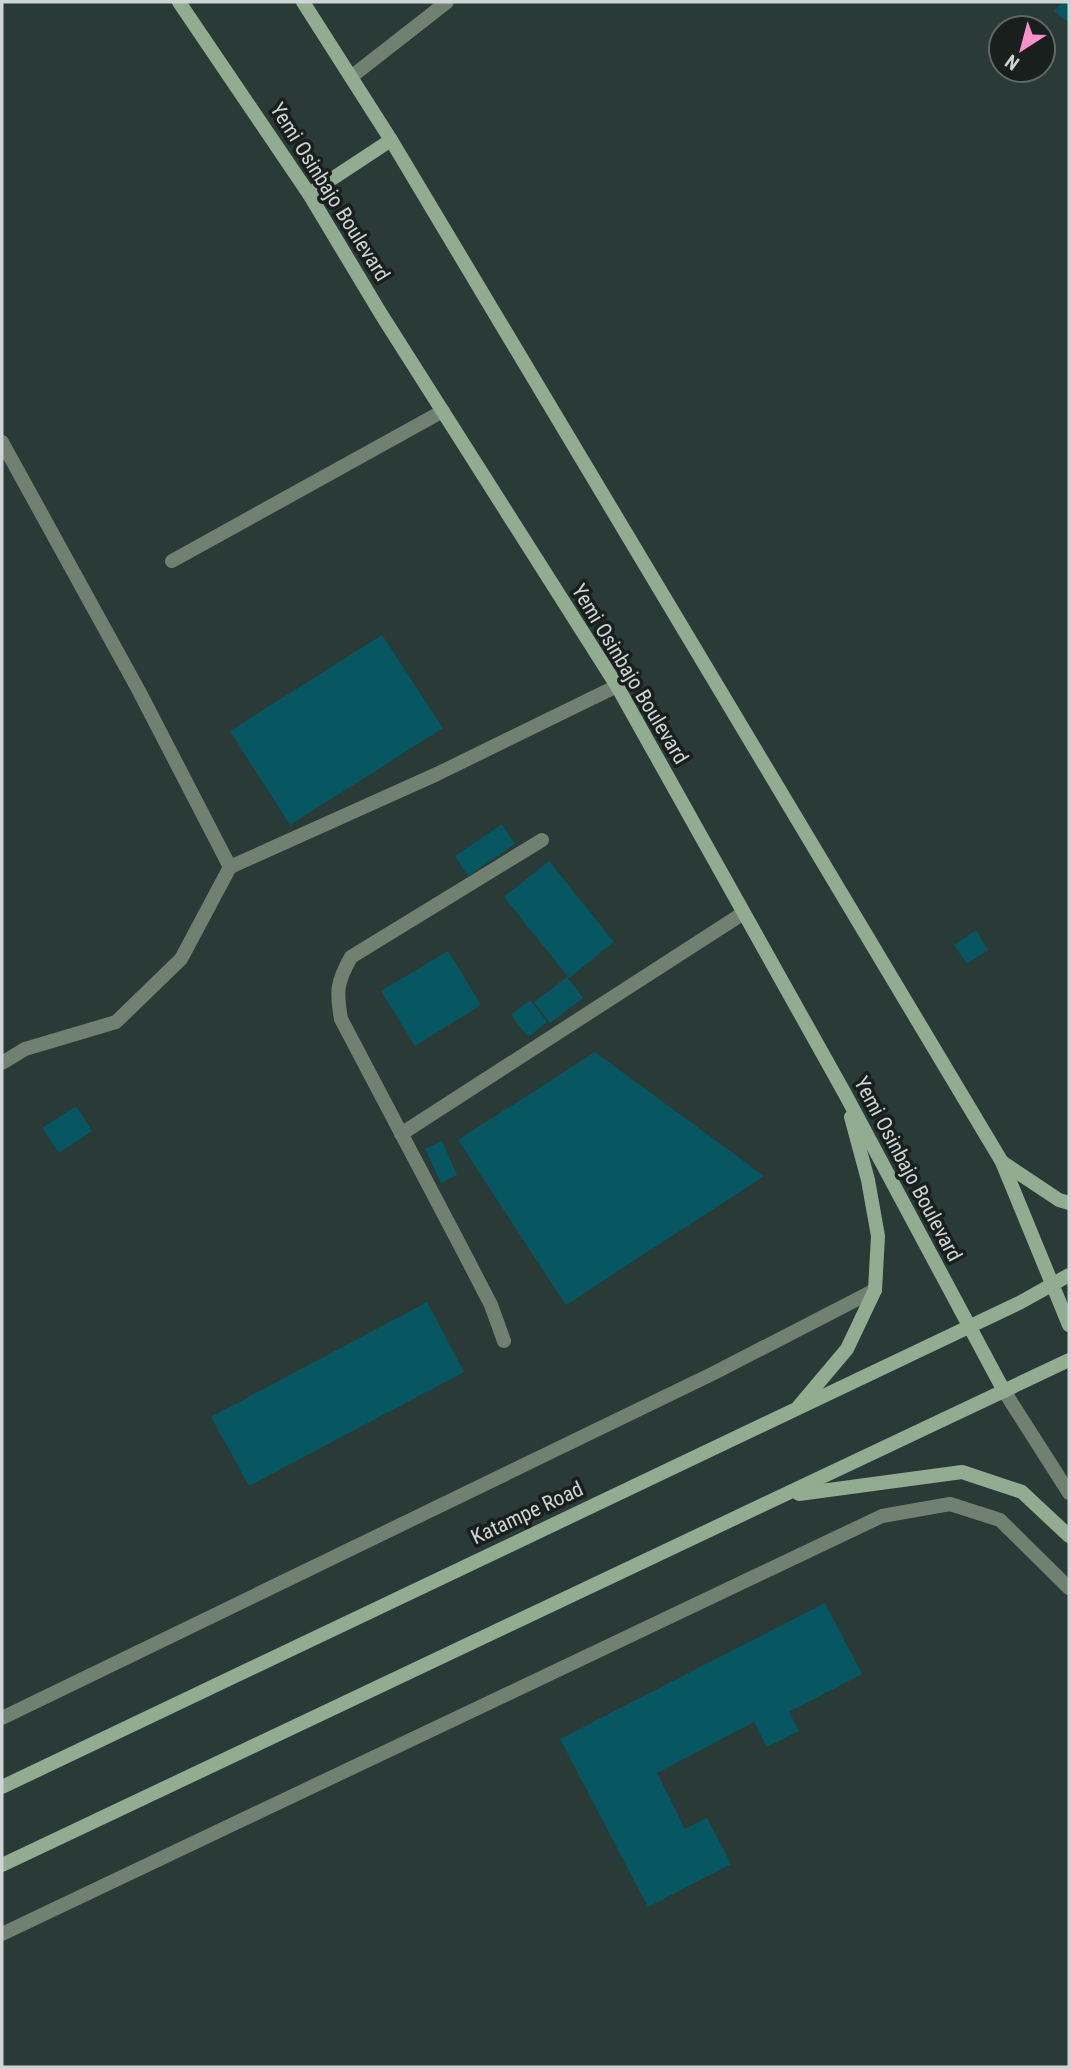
<svg xmlns="http://www.w3.org/2000/svg" width="1071" height="2069" font-family="'Roboto Condensed',sans-serif">
  <style>
    .building { fill: #075763 }
    .lines { fill: none; stroke-linecap: round; stroke-linejoin: round }
    .service { stroke: #718171; stroke-width: 14 }
    .minor { stroke: #718171; stroke-width: 14 }
    .secondary { stroke: #91ac91; stroke-width: 14 }
    .labels { text-anchor: middle; dominant-baseline: central; stroke-width: 7; stroke-linejoin: round; paint-order: stroke }
    .street-label { font-size: 21px; fill: #cdd6d4; stroke: #181f1d }
  </style>
  <rect width="100%" height="100%" fill="#2a3a36"/>
  <g class="building">
    <path d="M 1063,2 L 1069,2 L 1068,22 L 1054,11 Z"/>
    <path d="M 382,635 L 443,728 L 290,825 L 230,731 Z"/>
    <path d="M 502,824 L 515,844 L 468,876 L 455,856 Z"/>
    <path d="M 549,861 L 614,942 L 569,978 L 504,897 Z"/>
    <path d="M 976,930 L 988,950 L 967,964 L 954,945 Z"/>
    <path d="M 448,951 L 481,1005 L 415,1046 L 381,991 Z"/>
    <path d="M 567,977 L 583,998 L 550,1023 L 534,1002 Z"/>
    <path d="M 530,1000 L 547,1022 L 528,1037 L 511,1015 Z"/>
    <path d="M 595,1052 L 764,1176 L 566,1305 L 458,1140 Z"/>
    <path d="M 76,1106 L 92,1131 L 59,1153 L 42,1128 Z"/>
    <path d="M 442,1141 L 457,1175 L 441,1183 L 425,1149 Z"/>
    <path d="M 427,1302 L 464,1372 L 249,1486 L 211,1417 Z"/>
    <path d="M 825,1603 L 862,1674 L 789,1712 L 799,1731 L 767,1747 L 754,1722 L 657,1773 L 685,1829 L 707,1818 L 731,1864 L 648,1907 L 560,1739 Z"/>
  </g>
  <g class="lines">
    <g class="service">
      <path d="M 351,77 L 447,2"/>
      <path d="M 172,561 L 443,411"/>
      <path d="M 401,1134 L 742,914"/>
      <path d="M 504,1341 L 491,1305 L 461,1247 L 341,1019 C 336,991 337,982 351,957 L 542,840"/>
      <path d="M 2,1718 L 714,1373 L 875,1290"/>
      <path d="M 2,1934 L 882,1516 L 950,1504 L 1000,1520 L 1069,1588"/>
    </g>
    <g class="minor">
      <path d="M 2,442 L 139,691 L 230,867"/>
      <path d="M 2,1063 L 25,1049 L 116,1022 L 181,959 L 230,867 L 437,774 L 617,686"/>
      <path d="M 1004,1391 L 1069,1493"/>
    </g>
    <g class="secondary">
      <path d="M 179,2 L 309,194 L 381,314 L 617,686 L 844,1092 L 1004,1391"/>
      <path d="M 303,2 L 391,140 L 1002,1162 L 1069,1325"/>
      <path d="M 309,194 L 391,140"/>
      <path d="M 1002,1162 L 1059,1200 L 1069,1203"/>
      <path d="M 799,1406 L 847,1349 L 875,1290 L 878,1236 L 868,1180 L 851,1117"/>
      <path d="M 799,1494 L 962,1472 L 1022,1492 L 1069,1536"/>
      <path d="M 2,1787 L 1021,1302 L 1069,1275"/>
      <path d="M 2,1865 L 1069,1360"/>
    </g>
  </g>
  <g class="labels">
    <g class="street-label">
      <text transform="translate(330 192) rotate(58)">Yemi Osinbajo Boulevard</text>
      <text transform="translate(630 674) rotate(59)">Yemi Osinbajo Boulevard</text>
      <text transform="translate(908 1169) rotate(62)">Yemi Osinbajo Boulevard</text>
      <text transform="translate(527 1513) rotate(-25)">Katampe Road</text>
    </g>
  </g>
  <rect width="1071" height="2069" fill="none" stroke="#cdd6d4" stroke-width="7"/>
  <g transform="translate(1022 49) rotate(216)"><circle r="33" fill="#181f1d" stroke="#606866" stroke-width="2"/>
  <path d="M0-5L12 26L0 18L-12 26Z" fill="#f890cc"/>
  <text y="-10" font-size="19" font-weight="bold" text-anchor="middle" fill="#cdd6d4">N</text>
  </g>
</svg>
